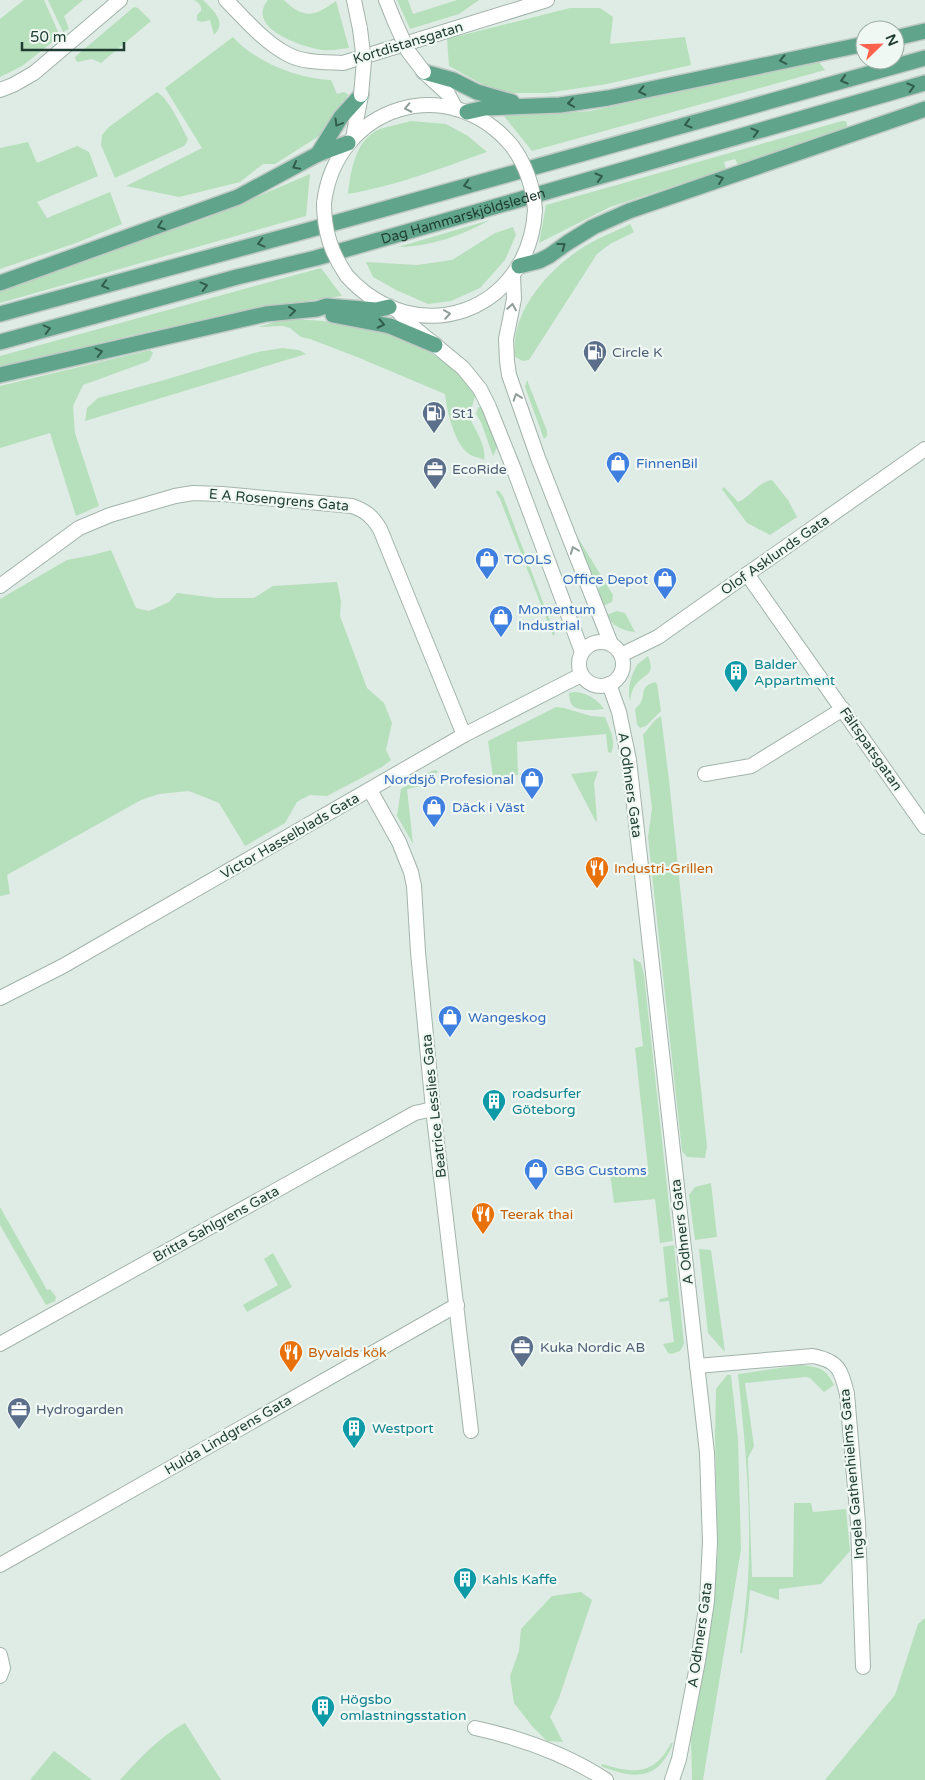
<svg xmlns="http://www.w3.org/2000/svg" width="925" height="1780" font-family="'Varela Round',sans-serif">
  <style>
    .green { fill: #b6dfbc }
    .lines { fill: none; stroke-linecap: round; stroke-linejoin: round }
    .minor-casing { stroke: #a2b4ab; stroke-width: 16 }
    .major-casing { stroke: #c0c9c5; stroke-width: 18 }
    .minor { stroke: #fff; stroke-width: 14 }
    .major { stroke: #60a58b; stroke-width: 15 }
    .minor-bridge-casing { stroke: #a2b4ab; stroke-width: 16; stroke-linecap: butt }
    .minor-bridge { stroke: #fff; stroke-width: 14 }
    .oneway { stroke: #325c4c }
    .oneway2 { stroke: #8f9e98 }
    .labels { text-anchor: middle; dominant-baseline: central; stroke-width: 4.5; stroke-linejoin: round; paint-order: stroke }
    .street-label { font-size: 14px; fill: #1f3d31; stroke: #f0f8f3 }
    .service-label { font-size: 14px; fill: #4e5e75; stroke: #f0f8f3; text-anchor: start }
    .shop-label { font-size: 14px; fill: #366cbe; stroke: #f0f8f3; text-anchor: start }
    .culture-label { font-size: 14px; fill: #0d838f; stroke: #f0f8f3; text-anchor: start }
    .food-label { font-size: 14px; fill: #c56008; stroke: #f0f8f3; text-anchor: start }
  </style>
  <rect width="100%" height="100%" fill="#dfece5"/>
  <g class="green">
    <path d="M 24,0 L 44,0 L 60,36 L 22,66 L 0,77 L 0,19 Z"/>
    <path d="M 48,0 L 83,0 L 64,16 L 69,29 L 63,32 Z"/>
    <path d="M 194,0 L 203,0 C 212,9 228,22 214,35 L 210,20 L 201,22 L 197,20 L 197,15 L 201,11 C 202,6 199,3 194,0 Z"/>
    <path d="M 268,0 L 284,0 C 304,20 315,16 336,1 L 349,48 C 340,49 330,51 322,50 C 301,47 245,28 268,0 Z"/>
    <path d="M 397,0 L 408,0 L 413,14 L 457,0 L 479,0 L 459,14 L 410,29 Z"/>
    <path d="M 134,7 L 138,8 L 151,21 L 101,63 L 92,59 L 77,62 L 75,58 L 76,56 Z"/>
    <path d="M 570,8 L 600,8 L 613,17 L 610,44 L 685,37 L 691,65 L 607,84 L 547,93 L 498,93 L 449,66 L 447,39 Z"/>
    <path d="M 233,37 C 255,62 298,79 331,80 L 337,94 L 344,92 L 348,94 L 337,122 L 319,136 L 275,164 L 263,164 L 240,182 L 179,197 L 126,186 L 202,148 L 165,88 Z"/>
    <path d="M 819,62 L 825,70 L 532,151 L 504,116 L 506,114 L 548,114 L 590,111 L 697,88 L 769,71 Z"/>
    <path d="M 157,92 C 169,99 181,126 188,139 L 187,142 L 184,146 L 115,178 L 101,145 L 102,135 L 109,127 Z"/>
    <path d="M 411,121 L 446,124 L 468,136 L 487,152 C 441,168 396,186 348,194 C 351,170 355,140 380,129 C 389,126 401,124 411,121 Z"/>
    <path d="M 842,121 L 846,121 L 848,129 L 738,165 L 735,159 L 724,162 L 726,169 L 610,207 L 539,243 L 546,205 Z"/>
    <path d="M 28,142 L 37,163 L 77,146 L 89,152 L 98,176 L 37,202 L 47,218 L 110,192 L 122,224 L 76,243 L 0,269 L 0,148 Z"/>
    <path d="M 310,174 L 306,216 L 0,303 L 0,288 L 207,218 Z"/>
    <path d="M 490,220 C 463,235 429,247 398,247 Z"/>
    <path d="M 630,224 L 634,232 L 610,244 L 597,254 L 529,360 L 523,361 L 515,357 C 510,312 547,271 582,248 C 597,238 615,232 630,224 Z"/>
    <path d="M 513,227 L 516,235 L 505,260 L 480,288 L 451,301 L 428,304 L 396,290 L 373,277 L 366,262 L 417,265 L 452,260 L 495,233 Z"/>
    <path d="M 321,268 L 342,296 L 262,307 L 129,336 L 0,368 L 0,356 Z"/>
    <path d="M 285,319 C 345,320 415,331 459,375 C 466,381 470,389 475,396 L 469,417 C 475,429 487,447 484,460 C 479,457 473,457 469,454 C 454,443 447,411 445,394 L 357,357 L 310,339 L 301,337 L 290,328 L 283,326 L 258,327 Z"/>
    <path d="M 282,348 L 299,350 L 306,354 L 85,421 L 87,408 L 98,398 L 161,381 L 258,352 Z"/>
    <path d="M 150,350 L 153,353 L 149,361 L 83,385 L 73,406 L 75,433 L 99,506 L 76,516 L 50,433 L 0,448 L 0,386 Z"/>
    <path d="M 527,380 L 547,431 L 547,436 L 544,439 L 525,387 Z"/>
    <path d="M 483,405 L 498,445 L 493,456 L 481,422 L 476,414 L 478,408 Z"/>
    <path d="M 772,480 L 788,500 L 797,517 L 770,535 L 747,523 L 722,489 L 724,487 L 738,502 C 750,497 758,482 772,480 Z"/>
    <path d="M 498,490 L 503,496 L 555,634 L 553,636 L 500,499 L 496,492 Z"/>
    <path d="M 575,538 L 578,538 L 613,595 L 612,602 L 603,606 L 597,590 L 600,587 L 598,585 L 596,587 Z"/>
    <path d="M 111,550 L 136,608 L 149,611 L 169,602 L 177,593 L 217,598 L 254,598 L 273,586 L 337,582 L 341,601 L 340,616 L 367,688 L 384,703 L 392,723 L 386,750 L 391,760 L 382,767 L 327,796 L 310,795 L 302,799 L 297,802 L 285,823 L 245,846 L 219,803 L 189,791 L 159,794 L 141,800 L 7,875 L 10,894 L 0,896 L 0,599 L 67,560 L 93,555 Z"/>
    <path d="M 617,611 L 625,613 L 635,632 C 623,631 612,626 607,615 Z"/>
    <path d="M 648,656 C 657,678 641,673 633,689 C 631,693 631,697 630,701 C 627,690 631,673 638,664 C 641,661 645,659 648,656 Z"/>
    <path d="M 655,682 L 657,684 L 661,711 L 646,726 L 640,728 L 637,724 L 635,709 C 637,707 640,705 641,702 C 646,693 639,687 655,682 Z"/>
    <path d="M 574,692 C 585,692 598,699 604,709 C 596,710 577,712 572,705 C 570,703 569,696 569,693 Z"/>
    <path d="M 556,707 L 564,708 L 591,716 L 605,717 C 609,728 617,741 611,753 L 608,752 L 606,734 L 517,742 L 518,775 L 493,777 L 488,741 Z"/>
    <path d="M 661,716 L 669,780 L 707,1147 L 705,1158 L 687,1157 L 682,1151 L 648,837 L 652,808 L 643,735 L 655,720 Z"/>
    <path d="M 436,770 L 438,772 L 424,779 L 425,785 L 407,789 L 413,844 L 397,816 L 401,789 L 429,772 Z"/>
    <path d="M 598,771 L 594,783 L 597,819 L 596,822 L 571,774 Z"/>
    <path d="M 633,958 L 641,963 L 644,975 L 673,1241 L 660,1243 L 655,1199 L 614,1203 L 610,1173 L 648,1168 L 635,1048 L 643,1046 Z"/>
    <path d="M 711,1183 L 717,1237 L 695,1240 L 689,1195 L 695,1187 Z"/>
    <path d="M 0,1207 L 47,1290 L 50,1289 L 56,1297 L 55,1301 L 46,1305 L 43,1300 L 0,1225 Z"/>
    <path d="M 674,1245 L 684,1344 L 680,1351 L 672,1354 L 668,1353 L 663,1344 L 674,1342 L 669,1301 L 660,1302 L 659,1301 L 660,1299 L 668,1297 L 663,1247 Z"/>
    <path d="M 699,1249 L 711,1250 L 725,1352 L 708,1333 Z"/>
    <path d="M 273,1253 L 292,1287 L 247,1312 L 243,1305 L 278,1285 L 264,1259 Z"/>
    <path d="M 800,1365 C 818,1367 825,1367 834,1385 L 824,1392 L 810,1378 L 806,1377 L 745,1383 L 754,1446 L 748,1458 L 752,1577 L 793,1577 L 794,1503 L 811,1503 L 813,1512 L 846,1509 L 850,1551 L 821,1584 L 779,1589 L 779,1600 L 750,1590 L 748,1613 L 742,1653 L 740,1653 C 744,1619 749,1585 749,1550 C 750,1491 744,1432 738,1374 Z"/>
    <path d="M 727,1375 L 731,1375 L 738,1439 L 741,1549 L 703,1780 L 692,1780 L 691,1740 L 708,1646 L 718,1552 L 715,1436 L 716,1389 Z"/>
    <path d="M 581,1592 L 592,1600 L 559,1698 L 550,1717 L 563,1742 L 547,1741 L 532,1726 L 514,1703 L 510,1676 L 519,1651 L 521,1629 L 552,1596 Z"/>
    <path d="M 925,1618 L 925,1780 L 825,1780 L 895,1695 L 918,1624 Z"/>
    <path d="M 185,1723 L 221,1780 L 120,1780 C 140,1758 159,1737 185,1723 Z"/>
    <path d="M 671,1743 L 673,1743 C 659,1780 634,1780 601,1766 L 602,1764 C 632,1773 654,1777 671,1743 Z"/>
    <path d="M 54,1751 L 92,1780 L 30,1780 Z"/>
  </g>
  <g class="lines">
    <g class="minor-casing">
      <g id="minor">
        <path d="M 226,0 C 245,19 263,41 287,54 C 303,63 325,62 343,63 L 547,0"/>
        <path d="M 354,0 L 360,29"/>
        <path d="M 386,0 L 394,20"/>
        <path d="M 424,72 L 448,94 L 456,109"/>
        <path d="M 0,90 L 13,85 L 34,73 L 120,0"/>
        <path d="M 353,138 L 361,95"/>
        <path d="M 324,203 C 336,106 449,70 512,146"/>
        <path d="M 513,275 L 514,299 L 506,339 L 507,361 L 509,375 L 538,458 L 611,644"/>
        <path d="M 347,276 C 416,352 529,313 535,210"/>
        <path d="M 398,311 L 412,326 L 463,368 L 480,389 L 489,407 L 513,467 L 582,652"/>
        <path d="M 747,574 L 925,827"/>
        <path d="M 0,586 L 79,528 L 110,515 L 175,496 L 193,493 L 222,494 L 352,506 C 366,511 372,516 380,529 L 464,735"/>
        <circle cx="601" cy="664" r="22"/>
        <path d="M 621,655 L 658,637 L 672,627 L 925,449"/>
        <path d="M 609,684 L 619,712 L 629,760 L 707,1453 L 710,1542 L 707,1601 L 698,1661 L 679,1759 L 672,1780"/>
        <path d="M 705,774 L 751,766 L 843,709"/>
        <path d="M 370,790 L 399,842 L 411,872 L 414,886 L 418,952 L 433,1109 L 471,1431"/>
        <path d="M 0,998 L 63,966 L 464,735 L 581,675"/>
        <path d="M 0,1344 L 415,1113 L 433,1109"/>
        <path d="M 697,1366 L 813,1356 C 839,1361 841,1370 847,1394 L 858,1523 L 863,1667"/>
        <path d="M 0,1565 L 457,1305"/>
        <path d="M 0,1655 L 3,1668 L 0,1676"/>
        <path d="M 475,1728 C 521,1738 566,1754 606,1780"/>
      </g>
    </g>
    <g class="major-casing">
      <g id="major">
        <path d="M 895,38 L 925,31"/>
        <path d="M 424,72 L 453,80 L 477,92 L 512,102"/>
        <path d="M 467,112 L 485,108 L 560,105 L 608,98 L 865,44"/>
        <path d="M 318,154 L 341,117 L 361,95"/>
        <path d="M 519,266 L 539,261 L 549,256 L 567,243 L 593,227 L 629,211 L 925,109"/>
        <path d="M 0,283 L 238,197 L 318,154 L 348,143"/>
        <path d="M 0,314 L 309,230 L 925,58"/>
        <path d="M 333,315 L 390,326 L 435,345"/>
        <path id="s1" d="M 0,342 L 237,277 L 316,258 L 925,83"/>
        <path d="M 0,375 L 266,314 L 317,309 L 326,306 L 376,310 L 389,307"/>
      </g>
    </g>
    <use href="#minor" class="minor"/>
    <use href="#major" class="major"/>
    <g class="minor-bridge-casing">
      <g id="minor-bridge">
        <path d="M 394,20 L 408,51 L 424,72"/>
        <path d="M 360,29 L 364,61 L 361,95"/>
        <path d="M 512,146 C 526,165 533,186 535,210"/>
        <path d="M 324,203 C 324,231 331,253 347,276"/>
      </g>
    </g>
    <use href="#minor-bridge" class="minor-bridge"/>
  </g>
  <defs><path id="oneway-chevron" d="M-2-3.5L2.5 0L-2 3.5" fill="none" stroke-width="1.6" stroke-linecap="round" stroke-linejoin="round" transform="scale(1.25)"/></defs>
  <g class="oneway">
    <use href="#oneway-chevron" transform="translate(783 60) rotate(169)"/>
    <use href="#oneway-chevron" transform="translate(844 80) rotate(164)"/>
    <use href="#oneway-chevron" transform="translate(911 87) rotate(-16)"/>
    <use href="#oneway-chevron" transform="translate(642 91) rotate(168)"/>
    <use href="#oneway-chevron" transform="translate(571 103) rotate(172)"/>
    <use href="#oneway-chevron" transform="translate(338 123) rotate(121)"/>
    <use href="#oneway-chevron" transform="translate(688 124) rotate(164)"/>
    <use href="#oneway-chevron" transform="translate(755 132) rotate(-16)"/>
    <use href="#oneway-chevron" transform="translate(296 166) rotate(152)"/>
    <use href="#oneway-chevron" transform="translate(599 177) rotate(-16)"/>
    <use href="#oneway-chevron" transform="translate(720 179) rotate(-19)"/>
    <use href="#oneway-chevron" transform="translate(467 185) rotate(164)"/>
    <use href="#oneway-chevron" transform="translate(161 226) rotate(160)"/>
    <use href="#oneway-chevron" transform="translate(261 243) rotate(165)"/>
    <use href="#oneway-chevron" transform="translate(562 246) rotate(-37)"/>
    <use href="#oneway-chevron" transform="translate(105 285) rotate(165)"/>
    <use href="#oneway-chevron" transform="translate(204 286) rotate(-15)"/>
    <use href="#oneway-chevron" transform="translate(292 311) rotate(-6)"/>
    <use href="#oneway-chevron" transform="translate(381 324) rotate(12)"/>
    <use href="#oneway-chevron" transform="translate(47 329) rotate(-15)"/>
    <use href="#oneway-chevron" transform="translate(99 352) rotate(-13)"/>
  </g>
  <g class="oneway2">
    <use href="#oneway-chevron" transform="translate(408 108) rotate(168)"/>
    <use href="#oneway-chevron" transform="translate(512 307) rotate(-81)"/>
    <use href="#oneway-chevron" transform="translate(447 314) rotate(-9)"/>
    <use href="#oneway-chevron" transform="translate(517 397) rotate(-109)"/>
    <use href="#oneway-chevron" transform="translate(574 550) rotate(-111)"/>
  </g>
  <defs>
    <g id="fuel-pin" transform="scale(1.25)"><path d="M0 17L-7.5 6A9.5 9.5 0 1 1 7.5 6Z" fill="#5c6f8a" stroke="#f0f8f3"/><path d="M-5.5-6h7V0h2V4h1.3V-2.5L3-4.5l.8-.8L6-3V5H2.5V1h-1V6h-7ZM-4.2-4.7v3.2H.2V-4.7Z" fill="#fff"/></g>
    <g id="shop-pin" transform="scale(1.25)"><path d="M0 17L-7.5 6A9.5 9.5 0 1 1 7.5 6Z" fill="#3f7fe0" stroke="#f0f8f3"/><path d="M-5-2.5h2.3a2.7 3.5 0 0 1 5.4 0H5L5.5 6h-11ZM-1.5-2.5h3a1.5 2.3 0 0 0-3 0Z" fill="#fff"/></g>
    <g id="office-pin" transform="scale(1.25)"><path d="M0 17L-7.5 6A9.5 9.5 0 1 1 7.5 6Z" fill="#5c6f8a" stroke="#f0f8f3"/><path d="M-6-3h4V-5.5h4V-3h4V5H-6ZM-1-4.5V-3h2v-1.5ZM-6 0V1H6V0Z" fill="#fff"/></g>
    <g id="building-pin" transform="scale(1.25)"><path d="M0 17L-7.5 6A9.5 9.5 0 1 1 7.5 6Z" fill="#0f9aa8" stroke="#f0f8f3"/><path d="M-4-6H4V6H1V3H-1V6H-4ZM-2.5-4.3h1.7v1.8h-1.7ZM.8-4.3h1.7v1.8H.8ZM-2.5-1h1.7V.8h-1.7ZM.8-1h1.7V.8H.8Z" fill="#fff"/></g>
    <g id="restaurant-pin" transform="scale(1.25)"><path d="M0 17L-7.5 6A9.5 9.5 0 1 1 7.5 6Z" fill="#e8710a" stroke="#f0f8f3"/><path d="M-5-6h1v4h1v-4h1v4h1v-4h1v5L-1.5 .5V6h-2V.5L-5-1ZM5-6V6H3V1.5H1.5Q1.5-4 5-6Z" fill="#fff"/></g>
  </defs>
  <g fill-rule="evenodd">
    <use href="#fuel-pin" x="595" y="352"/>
    <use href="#fuel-pin" x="434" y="413"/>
    <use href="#shop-pin" x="618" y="463"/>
    <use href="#office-pin" x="435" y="469"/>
    <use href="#shop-pin" x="487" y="559"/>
    <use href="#shop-pin" x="665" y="579"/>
    <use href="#shop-pin" x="501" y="617"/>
    <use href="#building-pin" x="736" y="672"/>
    <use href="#shop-pin" x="532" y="779"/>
    <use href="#shop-pin" x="434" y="807"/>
    <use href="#restaurant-pin" x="597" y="868"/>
    <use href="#shop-pin" x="450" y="1017"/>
    <use href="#building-pin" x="494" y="1101"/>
    <use href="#shop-pin" x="536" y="1170"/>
    <use href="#restaurant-pin" x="483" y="1214"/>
    <use href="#office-pin" x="522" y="1347"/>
    <use href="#restaurant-pin" x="291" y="1352"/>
    <use href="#office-pin" x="19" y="1409"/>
    <use href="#building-pin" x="354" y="1428"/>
    <use href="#building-pin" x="465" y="1579"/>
    <use href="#building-pin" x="323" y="1707"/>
  </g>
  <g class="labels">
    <g class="street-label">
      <text transform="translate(408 43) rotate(-17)">Kortdistansgatan</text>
      <text stroke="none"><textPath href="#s1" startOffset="480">Dag Hammarskjöldsleden</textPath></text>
      <text transform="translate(279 500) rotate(5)">E A Rosengrens Gata</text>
      <text transform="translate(775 555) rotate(-35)">Olof Asklunds Gata</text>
      <text transform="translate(871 749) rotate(55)">Fältspatsgatan</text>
      <text transform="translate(630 785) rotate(82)">A Odhners Gata</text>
      <text transform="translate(290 836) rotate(-30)">Victor Hasselblads Gata</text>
      <text transform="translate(434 1106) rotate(-96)">Beatrice Lesslies Gata</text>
      <text transform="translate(216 1224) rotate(-29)">Britta Sahlgrens Gata</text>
      <text transform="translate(682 1232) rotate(-97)">A Odhners Gata</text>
      <text transform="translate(228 1435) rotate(-30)">Hulda Lindgrens Gata</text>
      <text transform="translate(852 1474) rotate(-95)">Ingela Gathenhielms Gata</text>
      <text transform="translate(700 1635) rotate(-82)">A Odhners Gata</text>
    </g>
    <g class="service-label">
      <text x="612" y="352">Circle K</text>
      <text x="452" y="413">St1</text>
      <text x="452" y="469">EcoRide</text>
      <text x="540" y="1347">Kuka Nordic AB</text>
      <text x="36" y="1409">Hydrogarden</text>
    </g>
    <g class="shop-label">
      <text x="636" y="463">FinnenBil</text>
      <text x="504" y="559">TOOLS</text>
      <text x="648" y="579" text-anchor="end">Office Depot</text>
      <text x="518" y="609">Momentum<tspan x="518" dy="16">Industrial</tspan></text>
      <text x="514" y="779" text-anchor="end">Nordsjö Profesional</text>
      <text x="452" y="807">Däck i Väst</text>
      <text x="468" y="1017">Wangeskog</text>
      <text x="554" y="1170">GBG Customs</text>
    </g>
    <g class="culture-label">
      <text x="754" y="664">Balder<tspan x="754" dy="16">Appartment</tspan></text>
      <text x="512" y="1093">roadsurfer<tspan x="512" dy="16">Göteborg</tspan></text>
      <text x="372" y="1428">Westport</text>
      <text x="482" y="1579">Kahls Kaffe</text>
      <text x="340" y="1699">Högsbo<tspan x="340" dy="16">omlastningsstation</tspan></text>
    </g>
    <g class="food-label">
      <text x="614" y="868">Industri-Grillen</text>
      <text x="500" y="1214">Teerak thai</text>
      <text x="308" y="1352">Byvalds kök</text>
    </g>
  </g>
  <g transform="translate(880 45) rotate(67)"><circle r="24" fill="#f0f8f3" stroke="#9cada5"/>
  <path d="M0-4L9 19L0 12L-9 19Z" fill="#fd634c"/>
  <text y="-8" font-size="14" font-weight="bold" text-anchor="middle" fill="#1f3d31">N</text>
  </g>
  <path d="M22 42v8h102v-8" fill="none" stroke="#1f3d31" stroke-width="2.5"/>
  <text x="30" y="42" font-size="15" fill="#1f3d31" stroke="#f0f8f3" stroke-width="4" paint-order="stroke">50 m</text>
</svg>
